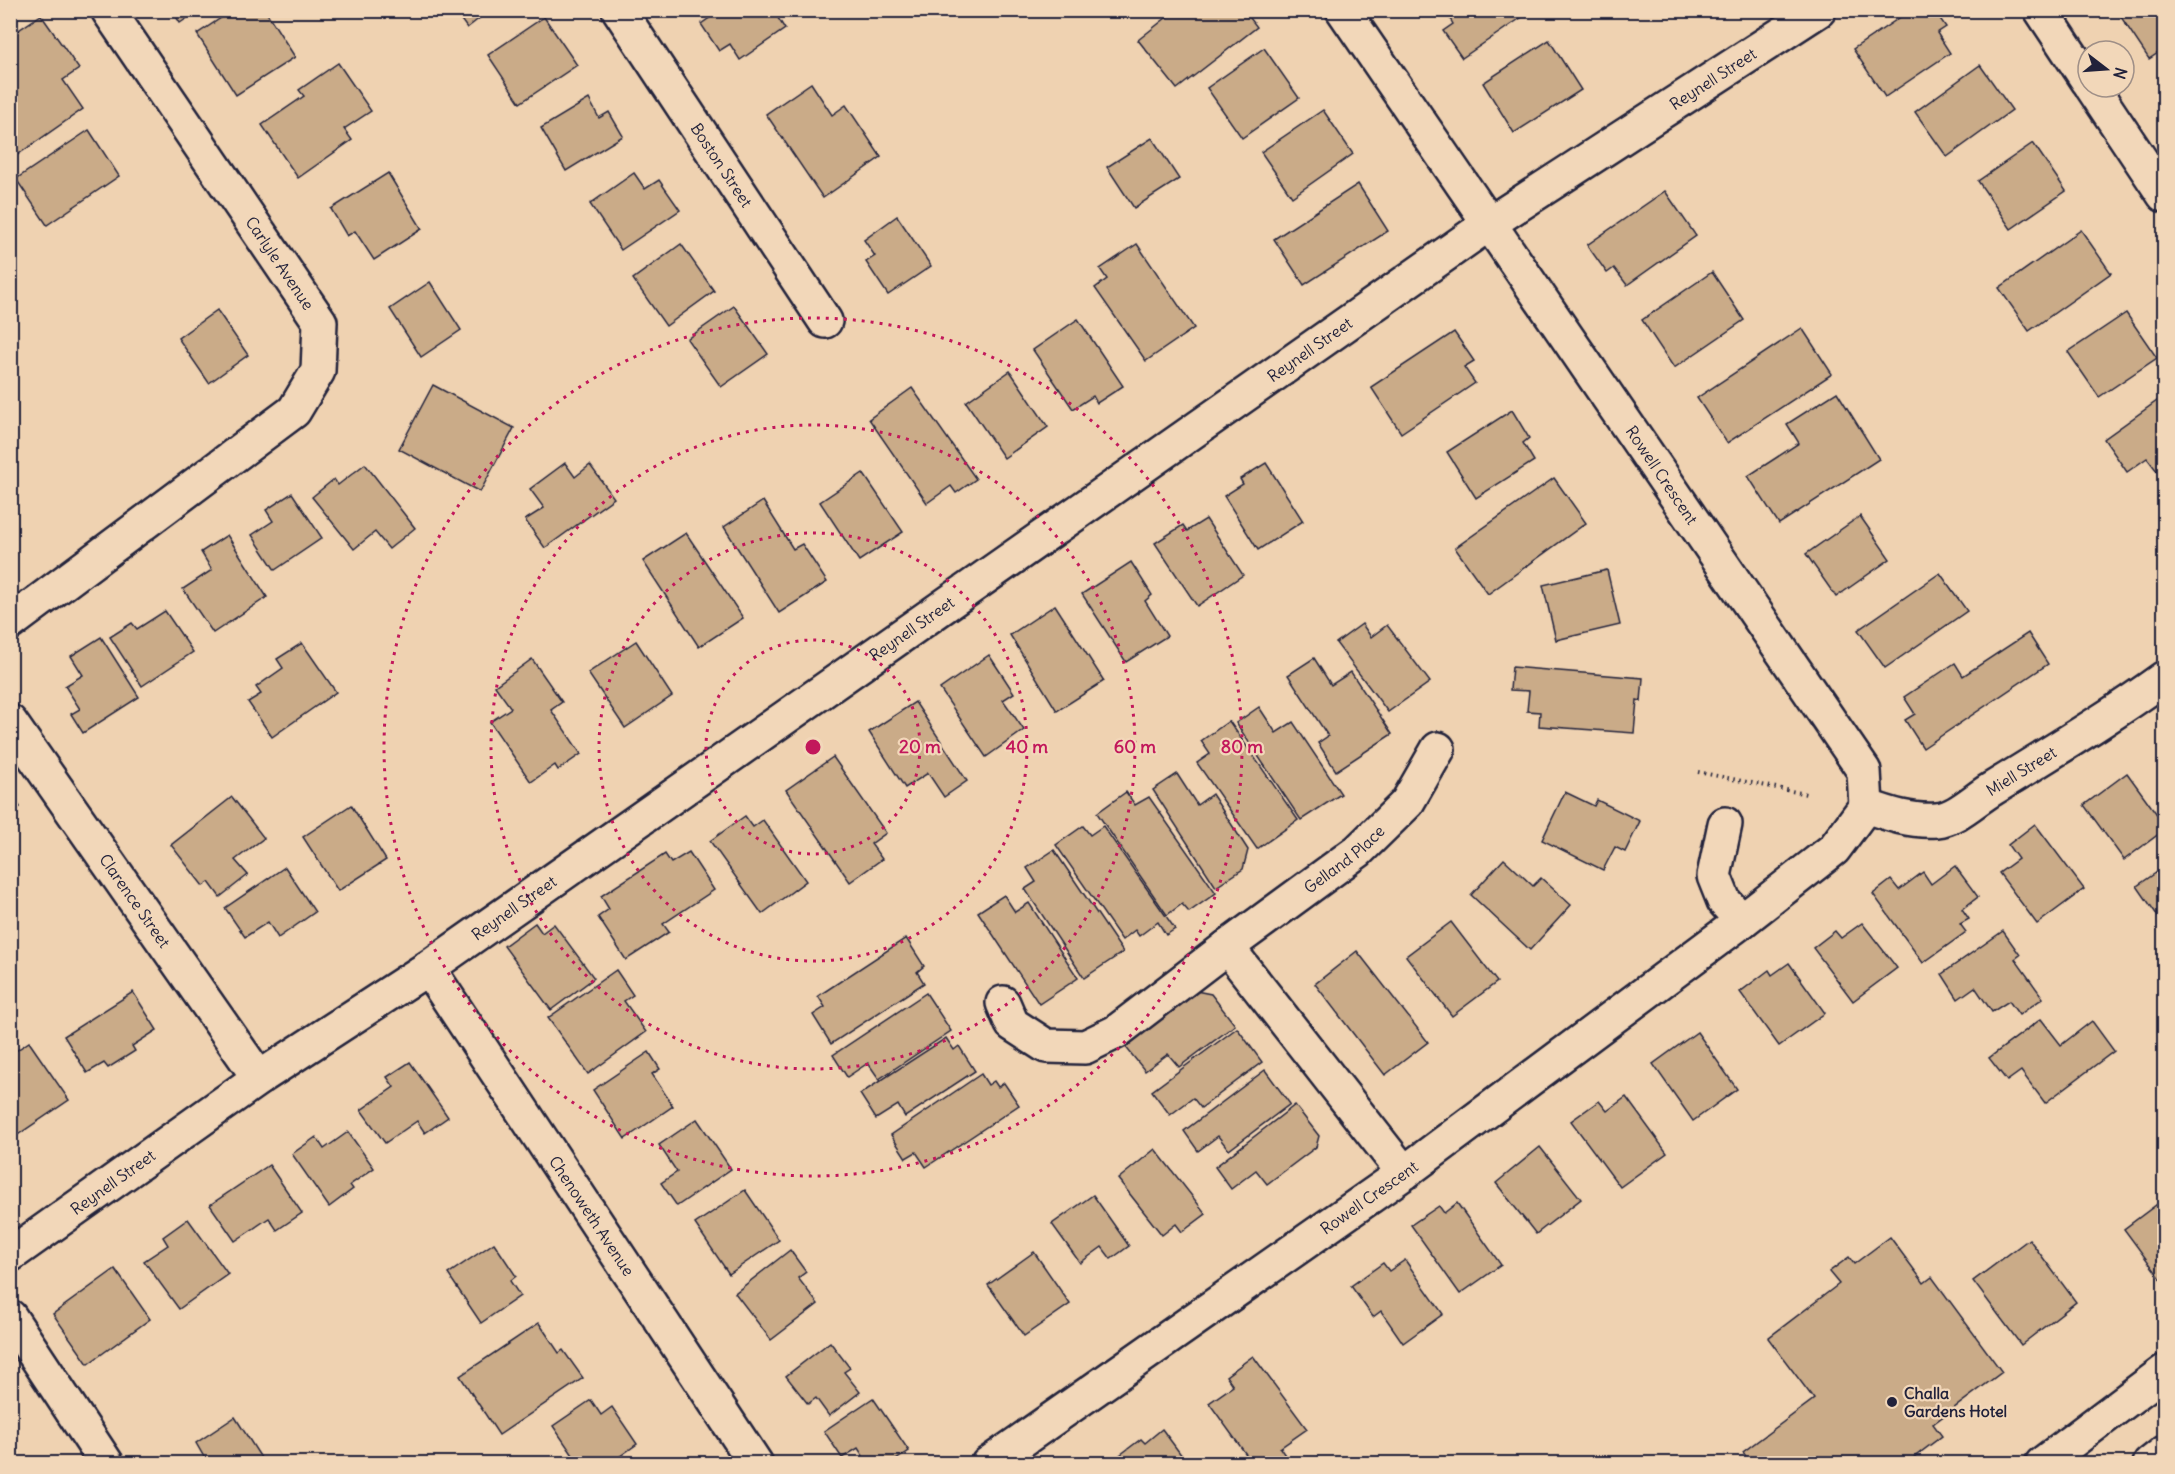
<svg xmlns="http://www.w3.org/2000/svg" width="2175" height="1474" font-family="Delius,sans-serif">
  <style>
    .building { fill: #caab88; stroke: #22223b; stroke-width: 1.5 }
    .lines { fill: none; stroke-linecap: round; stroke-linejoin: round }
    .minor-casing { stroke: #22223b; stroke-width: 38 }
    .secondary-casing { stroke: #22223b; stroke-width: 38 }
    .path { stroke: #22223b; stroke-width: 4; stroke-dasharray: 1.5 4.5; stroke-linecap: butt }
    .minor { stroke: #f2d7b9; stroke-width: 33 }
    .secondary { stroke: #f2d7b9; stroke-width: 33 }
    .ring { fill: none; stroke: #c2185b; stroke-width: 3; stroke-dasharray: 3 6 }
    .poi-dot { fill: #22223b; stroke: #f2d7b9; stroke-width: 2 }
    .labels { text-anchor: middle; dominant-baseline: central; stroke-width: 4.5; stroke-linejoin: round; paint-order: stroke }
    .street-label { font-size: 16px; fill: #22223b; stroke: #f2d7b9 }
    .poi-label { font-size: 16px; font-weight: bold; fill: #22223b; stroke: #f2d7b9; text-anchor: start }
    .centre { fill: #c2185b; stroke: #f2d7b9; stroke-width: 3 }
    .ring-label { font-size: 18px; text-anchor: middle; font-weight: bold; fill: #c2185b; stroke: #f2d7b9; stroke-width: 4.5; stroke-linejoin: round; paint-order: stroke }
  </style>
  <rect width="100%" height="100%" fill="#efd2b1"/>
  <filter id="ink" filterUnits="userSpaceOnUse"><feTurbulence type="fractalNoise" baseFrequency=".0167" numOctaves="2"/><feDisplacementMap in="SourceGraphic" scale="12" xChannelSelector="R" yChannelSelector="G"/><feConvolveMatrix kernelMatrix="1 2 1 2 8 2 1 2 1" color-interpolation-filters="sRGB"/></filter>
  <g filter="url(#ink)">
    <g class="building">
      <path d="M 172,10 L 199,10 L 180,23 Z"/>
      <path d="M 233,10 L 265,10 L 295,57 L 236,95 L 197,34 Z"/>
      <path d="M 454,10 L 490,10 L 467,28 Z"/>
      <path d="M 721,10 L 773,10 L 785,29 L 740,60 L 730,44 L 719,51 L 701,24 Z"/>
      <path d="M 1176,10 L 1244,10 L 1257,27 L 1177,89 L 1138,40 Z"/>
      <path d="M 1445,10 L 1527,10 L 1528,13 L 1462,58 L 1443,31 L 1453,24 Z"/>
      <path d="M 1911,10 L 1934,10 L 1946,27 L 1937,33 L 1950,53 L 1885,97 L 1853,49 Z"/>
      <path d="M 2164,10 L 2164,49 L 2149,59 L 2117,11 Z"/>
      <path d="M 41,15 L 79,69 L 63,80 L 83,109 L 10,160 L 10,116 L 18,111 L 10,100 L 10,36 Z"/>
      <path d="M 544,17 L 577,65 L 520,103 L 488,55 Z"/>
      <path d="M 1549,40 L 1581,90 L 1514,133 L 1483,83 Z"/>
      <path d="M 1264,48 L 1299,98 L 1242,138 L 1207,88 Z"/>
      <path d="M 338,63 L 371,111 L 344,129 L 352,140 L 298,178 L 262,125 L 304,96 L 299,90 Z"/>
      <path d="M 1980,65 L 2012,110 L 1947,157 L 1915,112 Z"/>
      <path d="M 811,83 L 832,115 L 846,105 L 881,157 L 823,198 L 766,114 Z"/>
      <path d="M 589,99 L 599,118 L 609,112 L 623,136 L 566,171 L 541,128 Z"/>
      <path d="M 1323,110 L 1353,154 L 1292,197 L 1261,152 Z"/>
      <path d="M 89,130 L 119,176 L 47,225 L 16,179 Z"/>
      <path d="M 1152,138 L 1179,179 L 1134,208 L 1107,167 Z"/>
      <path d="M 2033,143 L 2066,191 L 2011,229 L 1978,181 Z"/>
      <path d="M 388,173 L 422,229 L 374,260 L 355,231 L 347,236 L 331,209 Z"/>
      <path d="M 634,173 L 645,189 L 659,180 L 680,210 L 621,250 L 590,204 Z"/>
      <path d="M 1358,184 L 1388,231 L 1304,285 L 1274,239 Z"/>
      <path d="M 1665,191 L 1696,236 L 1627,285 L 1614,268 L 1607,273 L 1587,245 Z"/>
      <path d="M 897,216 L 931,266 L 888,295 L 866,262 L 875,256 L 864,240 Z"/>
      <path d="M 2081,230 L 2111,273 L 2029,331 L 1999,288 Z"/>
      <path d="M 681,244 L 714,291 L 666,326 L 633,279 Z"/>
      <path d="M 1137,244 L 1194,328 L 1146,361 L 1095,288 L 1107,279 L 1100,269 Z"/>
      <path d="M 1712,272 L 1744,320 L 1674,368 L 1642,320 Z"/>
      <path d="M 430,282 L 461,330 L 421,357 L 390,309 Z"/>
      <path d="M 734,306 L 768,354 L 721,387 L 687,339 Z"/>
      <path d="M 217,310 L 248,355 L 209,383 L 178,338 Z"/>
      <path d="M 2126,313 L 2157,358 L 2099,397 L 2068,352 Z"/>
      <path d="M 1078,319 L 1123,386 L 1097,403 L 1093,396 L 1073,409 L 1033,350 Z"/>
      <path d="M 1802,328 L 1832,374 L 1727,443 L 1697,398 Z"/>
      <path d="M 1454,332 L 1474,361 L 1464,367 L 1475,383 L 1401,433 L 1371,387 Z"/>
      <path d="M 1010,371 L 1048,427 L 1004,458 L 966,402 Z"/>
      <path d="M 433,385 L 514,428 L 480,492 L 399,449 Z"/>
      <path d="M 912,388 L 976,479 L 956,493 L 951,486 L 927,503 L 869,419 Z"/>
      <path d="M 1837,392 L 1879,459 L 1779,524 L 1748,476 L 1799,443 L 1787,424 Z"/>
      <path d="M 2164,396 L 2164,472 L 2160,475 L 2147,458 L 2127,472 L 2104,439 Z"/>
      <path d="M 1512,410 L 1529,438 L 1523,443 L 1534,461 L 1476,498 L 1447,452 Z"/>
      <path d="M 565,463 L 575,477 L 590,465 L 614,498 L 545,548 L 525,520 L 544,508 L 530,489 Z"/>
      <path d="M 1266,463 L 1303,521 L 1258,550 L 1224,496 L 1243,484 L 1240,479 Z"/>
      <path d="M 365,464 L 415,528 L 389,549 L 375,532 L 354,549 L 312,497 L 334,479 L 338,485 Z"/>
      <path d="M 863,473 L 903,532 L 859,561 L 820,502 Z"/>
      <path d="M 1554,478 L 1586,523 L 1488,594 L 1455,548 Z"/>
      <path d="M 292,493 L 322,538 L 275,570 L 252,535 L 273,521 L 266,510 Z"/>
      <path d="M 763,501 L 793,549 L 802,544 L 827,582 L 779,613 L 724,527 Z"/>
      <path d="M 1860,516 L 1890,559 L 1836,597 L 1806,554 Z"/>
      <path d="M 1206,519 L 1243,575 L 1197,606 L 1155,543 L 1183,525 L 1187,531 Z"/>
      <path d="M 686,533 L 743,618 L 699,647 L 643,561 Z"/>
      <path d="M 227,535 L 267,597 L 213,633 L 183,589 L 212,570 L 201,552 Z"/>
      <path d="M 1131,562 L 1152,595 L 1145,601 L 1167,636 L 1126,662 L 1082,594 Z"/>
      <path d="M 1607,570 L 1620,625 L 1556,640 L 1543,585 Z"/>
      <path d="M 1940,573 L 1967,611 L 1885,668 L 1858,630 Z"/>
      <path d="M 1055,605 L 1104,681 L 1057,711 L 1010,635 Z"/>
      <path d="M 165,611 L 193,652 L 142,686 L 110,637 L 132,623 L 137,629 Z"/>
      <path d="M 1362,624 L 1371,637 L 1387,625 L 1430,682 L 1388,712 L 1336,643 Z"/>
      <path d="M 2028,633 L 2048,664 L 1923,748 L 1905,720 L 1915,714 L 1904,697 L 1955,663 L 1963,676 Z"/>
      <path d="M 101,637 L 139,697 L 83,733 L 71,714 L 80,709 L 65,686 L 83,675 L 71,656 Z"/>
      <path d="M 636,641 L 672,696 L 625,728 L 588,673 Z"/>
      <path d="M 302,643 L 336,692 L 272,737 L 248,702 L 261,694 L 256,687 L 283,668 L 277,659 Z"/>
      <path d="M 989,655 L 1014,693 L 1003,700 L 1024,730 L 986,757 L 940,689 Z"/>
      <path d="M 1314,658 L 1331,685 L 1351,672 L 1392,734 L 1336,771 L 1318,743 L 1328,736 L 1288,675 Z"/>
      <path d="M 532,659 L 562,702 L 551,710 L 581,754 L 558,770 L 555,765 L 531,782 L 490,722 L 511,708 L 495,686 Z"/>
      <path d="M 1512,667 L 1643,678 L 1641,701 L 1637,700 L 1634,733 L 1539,726 L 1540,712 L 1527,711 L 1529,691 L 1510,690 Z"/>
      <path d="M 915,702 L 967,781 L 944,797 L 928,773 L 905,788 L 869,732 Z"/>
      <path d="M 1259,707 L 1276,733 L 1293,722 L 1341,794 L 1301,820 L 1236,723 Z"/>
      <path d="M 1229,721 L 1298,820 L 1257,849 L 1197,763 L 1210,754 L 1201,741 Z"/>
      <path d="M 833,757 L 886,833 L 871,844 L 882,859 L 850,882 L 786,790 Z"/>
      <path d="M 2127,773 L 2164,824 L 2164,830 L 2124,860 L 2084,805 Z"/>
      <path d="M 1177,774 L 1197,805 L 1212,794 L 1248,850 L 1243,869 L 1216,887 L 1153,790 Z"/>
      <path d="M 10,792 L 20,807 L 10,812 Z"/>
      <path d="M 1126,792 L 1135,805 L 1149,797 L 1216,893 L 1189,912 L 1182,904 L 1167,915 L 1097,813 Z"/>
      <path d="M 1565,792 L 1594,806 L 1597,800 L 1640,821 L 1625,852 L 1615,847 L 1603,870 L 1542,840 Z"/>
      <path d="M 232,797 L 264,838 L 235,860 L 248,875 L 220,897 L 209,882 L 203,886 L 171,845 Z"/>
      <path d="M 351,805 L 386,860 L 338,891 L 303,837 Z"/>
      <path d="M 745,816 L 753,827 L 763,820 L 806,881 L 762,914 L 710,841 Z"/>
      <path d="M 2035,824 L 2084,889 L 2037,924 L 1999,873 L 2018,859 L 2008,845 Z"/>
      <path d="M 1083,826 L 1090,835 L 1103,826 L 1175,929 L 1166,935 L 1158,922 L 1139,936 L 1135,930 L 1122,940 L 1056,845 Z"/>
      <path d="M 1054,850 L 1123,952 L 1084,978 L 1025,889 L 1036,882 L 1027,868 Z"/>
      <path d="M 689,852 L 714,890 L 663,924 L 669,932 L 626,960 L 598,917 L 609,909 L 601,896 L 665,854 L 671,863 Z"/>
      <path d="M 1504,859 L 1533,886 L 1541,878 L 1571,905 L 1530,950 L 1471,895 Z"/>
      <path d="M 1955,866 L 1978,897 L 1962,909 L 1969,919 L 1960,924 L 1966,932 L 1923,963 L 1873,894 L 1891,880 L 1899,890 L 1923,872 L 1931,884 Z"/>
      <path d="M 285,867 L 315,912 L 278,938 L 268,922 L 245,937 L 225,908 Z"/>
      <path d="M 2163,868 L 2164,870 L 2164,925 L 2137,886 Z"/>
      <path d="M 1004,895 L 1015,912 L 1029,903 L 1078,978 L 1039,1004 L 978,912 Z"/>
      <path d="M 1451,922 L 1497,982 L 1452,1016 L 1406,956 Z"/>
      <path d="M 535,923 L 542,933 L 554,924 L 594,978 L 551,1010 L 504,946 Z"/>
      <path d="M 1862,923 L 1897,968 L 1853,1001 L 1813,948 L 1835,931 L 1841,938 Z"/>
      <path d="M 2003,931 L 2020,955 L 2015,959 L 2043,998 L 2019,1015 L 2009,1001 L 1992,1012 L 1975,987 L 1958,999 L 1942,974 Z"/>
      <path d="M 906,938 L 924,966 L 917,972 L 924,983 L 831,1044 L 813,1015 L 825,1007 L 818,996 Z"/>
      <path d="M 1357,951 L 1428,1042 L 1385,1075 L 1315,984 Z"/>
      <path d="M 1789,963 L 1825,1013 L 1779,1046 L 1740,992 L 1769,970 L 1772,975 Z"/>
      <path d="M 616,970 L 633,995 L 624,1001 L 646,1032 L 588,1074 L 548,1018 Z"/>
      <path d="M 1196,991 L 1211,994 L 1235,1025 L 1179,1067 L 1168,1054 L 1145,1071 L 1124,1045 Z"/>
      <path d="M 133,992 L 157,1030 L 132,1046 L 135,1051 L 108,1068 L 104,1063 L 87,1073 L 64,1036 Z"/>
      <path d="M 926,993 L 951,1031 L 879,1079 L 868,1063 L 847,1077 L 833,1055 Z"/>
      <path d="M 2041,1019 L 2061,1045 L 2092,1021 L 2114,1051 L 2045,1103 L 2021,1071 L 2007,1081 L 1989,1058 Z"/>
      <path d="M 1237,1028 L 1262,1062 L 1201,1108 L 1193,1098 L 1170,1115 L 1152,1091 Z"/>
      <path d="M 1697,1032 L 1737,1089 L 1693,1121 L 1653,1064 Z"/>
      <path d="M 946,1038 L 954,1050 L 959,1046 L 975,1071 L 905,1117 L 898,1105 L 876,1119 L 860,1094 Z"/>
      <path d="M 29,1042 L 69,1100 L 10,1140 L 10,1055 Z"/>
      <path d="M 649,1052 L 660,1069 L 652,1074 L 673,1106 L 625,1139 L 593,1090 Z"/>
      <path d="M 410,1062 L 448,1117 L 425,1133 L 417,1121 L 385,1143 L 361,1110 L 394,1087 L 387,1077 Z"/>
      <path d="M 1265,1070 L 1290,1104 L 1229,1150 L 1218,1136 L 1198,1151 L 1184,1131 Z"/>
      <path d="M 981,1074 L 988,1085 L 994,1081 L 998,1087 L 1004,1083 L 1019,1105 L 926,1167 L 916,1152 L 906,1158 L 891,1135 Z"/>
      <path d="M 1626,1097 L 1667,1153 L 1620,1187 L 1571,1121 L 1599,1101 L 1607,1111 Z"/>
      <path d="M 1295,1105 L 1319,1136 L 1316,1147 L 1267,1184 L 1256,1170 L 1231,1189 L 1215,1167 Z"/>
      <path d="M 697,1119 L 731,1169 L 677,1206 L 661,1183 L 677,1172 L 659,1145 Z"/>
      <path d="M 348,1132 L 374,1168 L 350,1185 L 353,1189 L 329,1207 L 292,1154 L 316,1137 L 324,1149 Z"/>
      <path d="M 1540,1147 L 1581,1199 L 1536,1234 L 1496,1183 Z"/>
      <path d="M 1155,1149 L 1206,1214 L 1182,1232 L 1176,1224 L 1162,1235 L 1118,1179 Z"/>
      <path d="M 269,1165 L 302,1213 L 277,1230 L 269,1218 L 235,1241 L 210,1205 Z"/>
      <path d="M 745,1190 L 779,1240 L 729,1274 L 695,1224 Z"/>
      <path d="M 1093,1195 L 1129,1246 L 1111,1259 L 1102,1247 L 1080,1263 L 1052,1224 Z"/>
      <path d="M 2164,1199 L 2164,1283 L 2124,1229 Z"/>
      <path d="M 1457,1203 L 1501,1265 L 1460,1294 L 1411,1225 L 1439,1206 L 1444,1213 Z"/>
      <path d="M 188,1219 L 228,1274 L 179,1309 L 144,1261 L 168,1245 L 163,1237 Z"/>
      <path d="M 1890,1237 L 1924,1283 L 1932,1277 L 2002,1372 L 1933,1424 L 1942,1436 L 1905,1464 L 1751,1464 L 1743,1452 L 1814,1399 L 1768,1338 L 1839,1284 L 1829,1272 L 1849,1257 L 1854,1264 Z"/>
      <path d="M 2029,1239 L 2076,1302 L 2021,1345 L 1973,1281 Z"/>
      <path d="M 494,1243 L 516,1276 L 510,1281 L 520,1296 L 481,1323 L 448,1274 Z"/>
      <path d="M 790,1250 L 806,1272 L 798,1278 L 818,1304 L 771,1340 L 735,1293 Z"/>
      <path d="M 1034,1252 L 1070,1304 L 1024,1336 L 988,1285 Z"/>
      <path d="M 1405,1260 L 1443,1314 L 1403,1343 L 1381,1311 L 1373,1317 L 1351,1286 L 1383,1263 L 1389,1271 Z"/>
      <path d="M 115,1269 L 150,1319 L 88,1364 L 53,1314 Z"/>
      <path d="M 539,1323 L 559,1353 L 563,1350 L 583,1378 L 499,1435 L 460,1376 Z"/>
      <path d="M 830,1342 L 850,1368 L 844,1372 L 860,1392 L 829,1416 L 816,1398 L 808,1404 L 786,1376 Z"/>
      <path d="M 1253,1356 L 1307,1429 L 1280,1448 L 1291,1464 L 1253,1464 L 1209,1403 L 1233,1386 L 1226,1376 Z"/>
      <path d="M 873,1398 L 909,1451 L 890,1464 L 868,1464 L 858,1448 L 842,1458 L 824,1431 Z"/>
      <path d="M 591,1400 L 601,1415 L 612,1407 L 637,1444 L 609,1464 L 579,1464 L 553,1426 Z"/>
      <path d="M 235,1417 L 265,1464 L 208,1464 L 196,1443 Z"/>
      <path d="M 1162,1429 L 1188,1464 L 1115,1464 L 1112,1461 L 1141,1439 L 1145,1443 Z"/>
    </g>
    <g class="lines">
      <g class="minor-casing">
        <g id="minor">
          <path id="s1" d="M 619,10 L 825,321"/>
          <path d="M 2041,10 L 2088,81"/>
          <path d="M 2092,87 L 2164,195"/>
          <path d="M 10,623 L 294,411 L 318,371 L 320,322 L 108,10"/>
          <path id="s2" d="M 10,722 L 259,1078"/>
          <path id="s3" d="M 1866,806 C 1888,814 1912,822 1937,820 C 1957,818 1975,799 1992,789 C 2050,753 2109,718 2164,678"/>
          <path d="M 1725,824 L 1714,876 L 1724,901 L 1742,921"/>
          <path d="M 1227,947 L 1404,1173"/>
          <path id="s4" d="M 428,968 L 756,1464"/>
          <path id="s5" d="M 1003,1003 L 1012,1024 L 1046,1046 L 1085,1047 L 1116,1032 L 1227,947 L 1358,851 L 1407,803 L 1438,749"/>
          <path id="s6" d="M 10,1255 L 259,1078 L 428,968 L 1490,223 L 1819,10"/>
          <path d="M 10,1317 L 107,1464"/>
          <path id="s7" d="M 988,1464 L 1404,1173 L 1742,921 L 1834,849 L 1866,806 L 1864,771 L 1343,10"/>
        </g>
      </g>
      <g class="secondary-casing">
        <g id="secondary">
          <path d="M 2042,1464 L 2164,1372"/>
          <path d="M 2150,1464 L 2164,1453"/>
        </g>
      </g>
      <path class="path" d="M 1698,772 L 1806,794"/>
      <use href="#minor" class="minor"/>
      <use href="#secondary" class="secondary"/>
    </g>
  </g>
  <g class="ring">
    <circle cx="813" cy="747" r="107"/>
    <circle cx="813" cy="747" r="214"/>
    <circle cx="813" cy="747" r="322"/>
    <circle cx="813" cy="747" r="429"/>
  </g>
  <circle class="poi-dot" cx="1892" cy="1402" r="6"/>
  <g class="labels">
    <g class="street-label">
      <text stroke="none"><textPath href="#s6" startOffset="2070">Reynell Street</textPath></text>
      <text stroke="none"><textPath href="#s1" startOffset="186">Boston Street</textPath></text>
      <text transform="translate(280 263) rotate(56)">Carlyle Avenue</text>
      <text stroke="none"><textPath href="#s6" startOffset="1584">Reynell Street</textPath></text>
      <text transform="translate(1662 475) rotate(56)">Rowell Crescent</text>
      <text stroke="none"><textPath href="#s6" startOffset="1098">Reynell Street</textPath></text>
      <text stroke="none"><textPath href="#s3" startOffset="171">Miell Street</textPath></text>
      <text stroke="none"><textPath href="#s5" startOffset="423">Gelland Place</textPath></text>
      <text stroke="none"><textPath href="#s2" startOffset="218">Clarence Street</textPath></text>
      <text stroke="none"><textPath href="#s6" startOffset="612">Reynell Street</textPath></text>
      <text stroke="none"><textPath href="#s6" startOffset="126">Reynell Street</textPath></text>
      <text stroke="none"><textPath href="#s7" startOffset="465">Rowell Crescent</textPath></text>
      <text stroke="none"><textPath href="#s4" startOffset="297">Chenoweth Avenue</textPath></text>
    </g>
    <g class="poi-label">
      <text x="1904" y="1393">Challa<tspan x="1904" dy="18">Gardens Hotel</tspan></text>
    </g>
  </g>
  <circle cx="813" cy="747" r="9" class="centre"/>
  <g class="ring-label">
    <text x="920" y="753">20 m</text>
    <text x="1027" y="753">40 m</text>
    <text x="1135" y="753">60 m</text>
    <text x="1242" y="753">80 m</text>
  </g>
  <rect width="2175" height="1474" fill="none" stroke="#f2d7b9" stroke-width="36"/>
  <rect x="18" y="18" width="2139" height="1438" fill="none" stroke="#22223b" stroke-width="2" filter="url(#ink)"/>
  <g transform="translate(2106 69) rotate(107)"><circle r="28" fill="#f2d7b9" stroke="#9f8f87" stroke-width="1.5"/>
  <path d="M0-4.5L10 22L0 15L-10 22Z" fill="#22223b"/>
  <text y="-9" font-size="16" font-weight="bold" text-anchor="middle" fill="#22223b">N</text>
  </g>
</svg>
